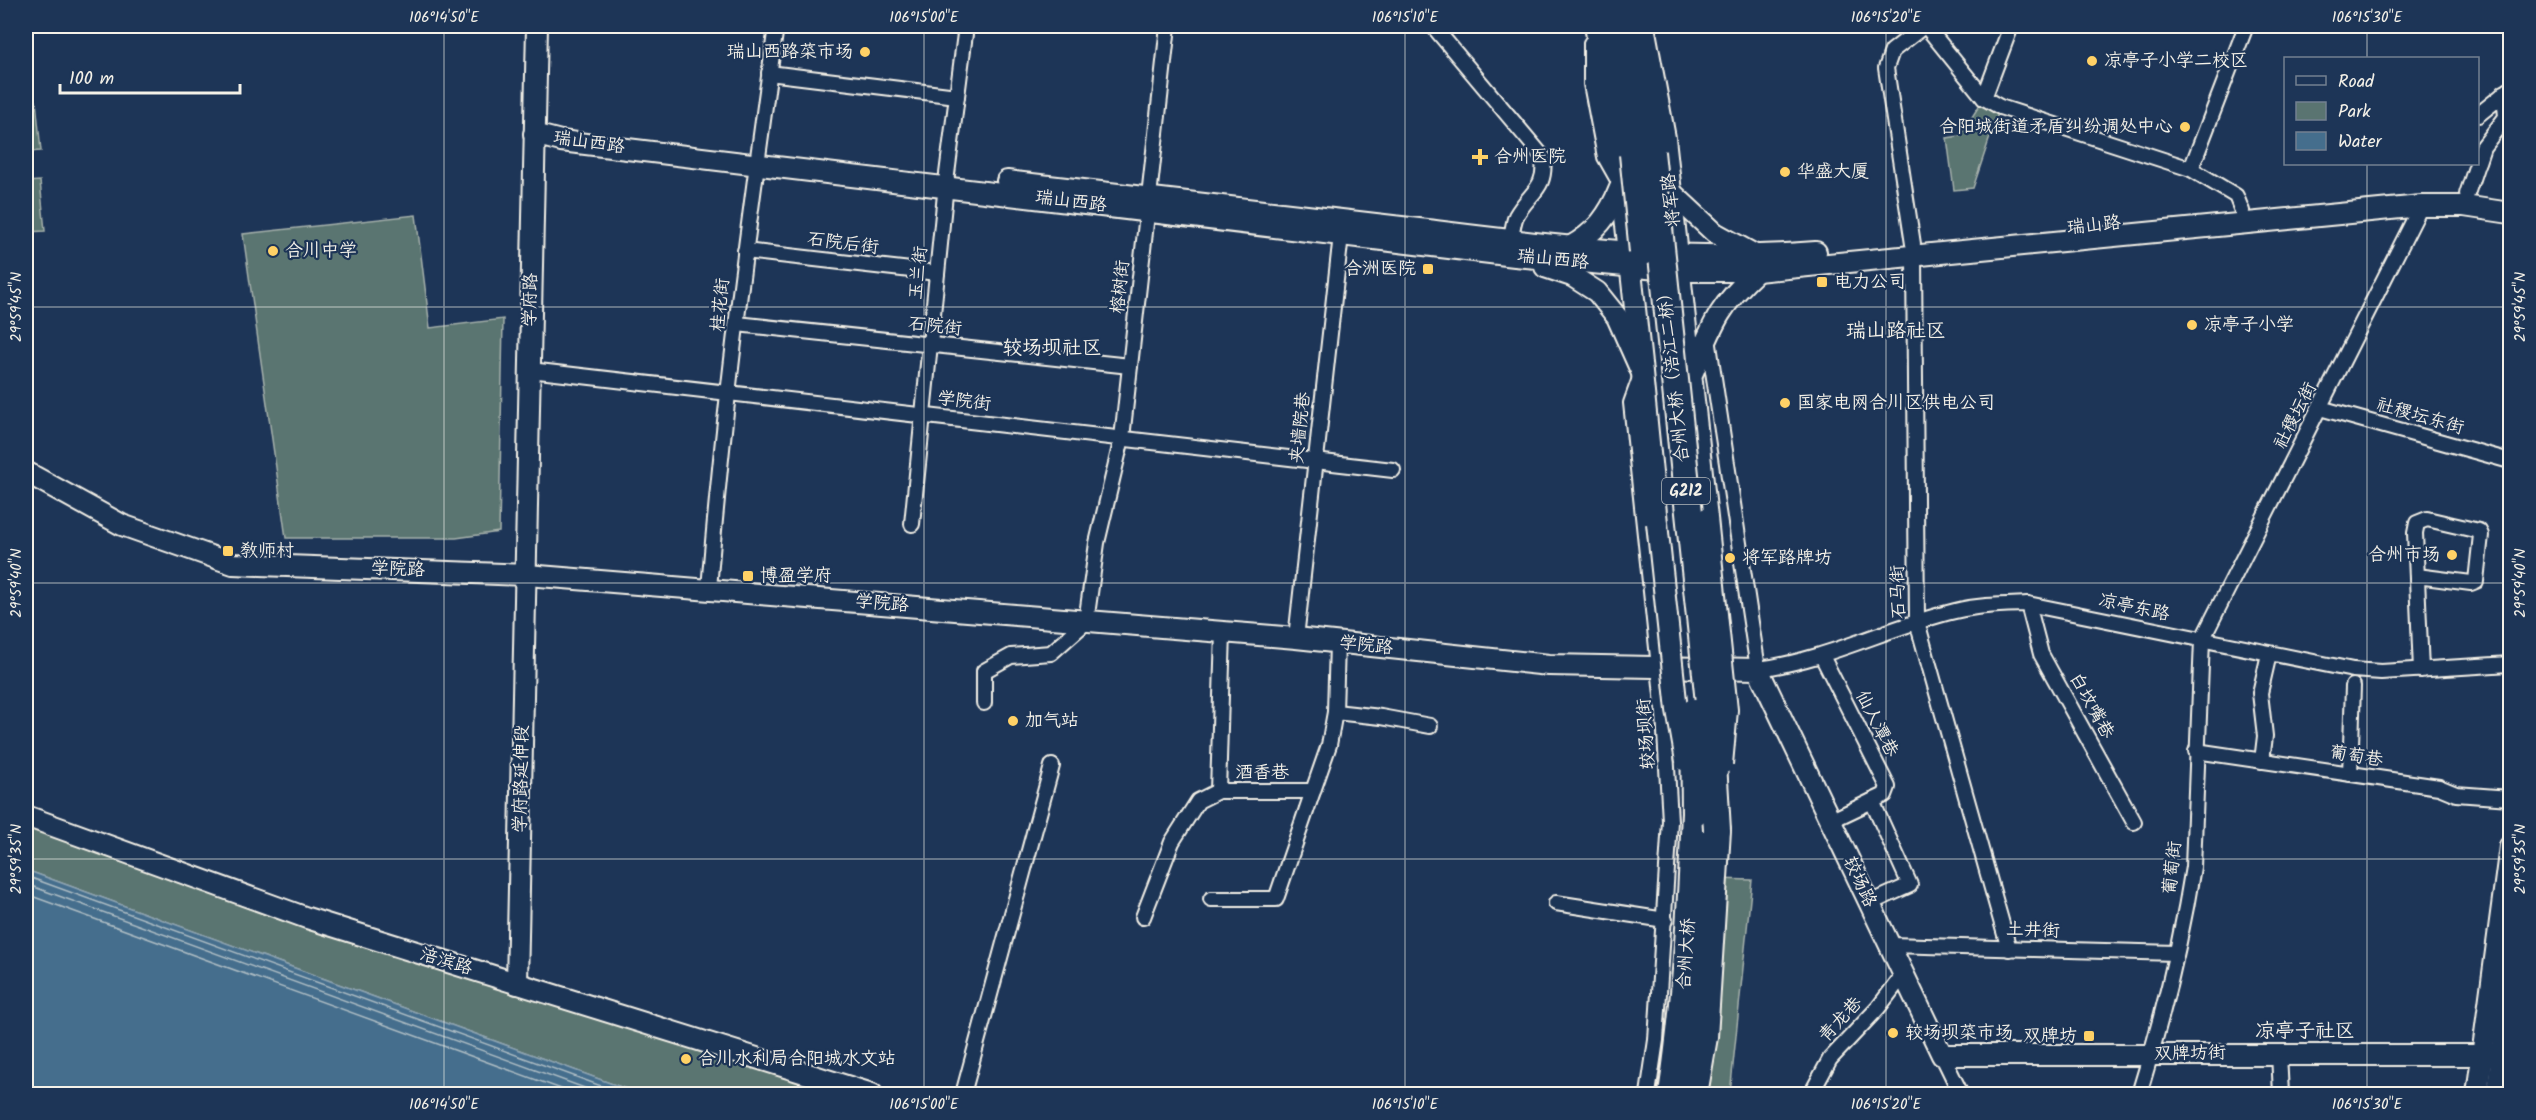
<svg xmlns="http://www.w3.org/2000/svg" width="2536" height="1120" font-family="Kalam,'LXGW WenKai TC',sans-serif">
  <style>
    .green { fill: #5a7471; stroke: #a7b2ac; stroke-width: 1.5 }
    .water { fill: #456e8d; stroke: #8ba2b1; stroke-width: 1.5 }
    .lines { fill: none; stroke-linecap: round; stroke-linejoin: round }
    .shore { stroke: #aebdc4; stroke-width: 1.5 }
    .street-casing { stroke: #f4f1e8; stroke-width: 18 }
    .secondary-casing { stroke: #f4f1e8; stroke-width: 24 }
    .highway-casing { stroke: #f4f1e8; stroke-width: 30 }
    .street { stroke: #1d3557; stroke-width: 14 }
    .secondary { stroke: #1d3557; stroke-width: 20 }
    .highway { stroke: #1d3557; stroke-width: 26 }
    .secondary-bridge-casing { stroke: #f4f1e8; stroke-width: 24; stroke-linecap: butt }
    .highway-bridge-casing { stroke: #f4f1e8; stroke-width: 30; stroke-linecap: butt }
    .secondary-bridge { stroke: #1d3557; stroke-width: 20 }
    .highway-bridge { stroke: #1d3557; stroke-width: 26 }
    .ticks { fill: none; stroke: #f4f1e8; stroke-width: 1.5; stroke-opacity: 0.45 }
    .poi-dot { fill: #ffd166; stroke: #1d3557; stroke-width: 2 }
    .labels { text-anchor: middle; dominant-baseline: central; stroke-width: 4.5; stroke-linejoin: round; paint-order: stroke }
    .shield { fill: #1d3557; stroke: #b4b9bc; stroke-width: 1.5 }
    .shield-label { font-size: 16px; font-weight: bold; fill: #f4f1e8 }
    .poi-label { font-size: 18px; fill: #f4f1e8; stroke: #1d3557; text-anchor: start }
    .street-label { font-size: 18px; fill: #f4f1e8; stroke: #1d3557 }
    .neighbourhood-label { font-size: 20px; fill: #f4f1e8; stroke: #1d3557 }
    .neatline { fill: none; stroke: #f4f1e8; stroke-width: 2 }
    .ticks-label { font-size: 15px; text-anchor: middle; fill: #f4f1e8 }
  </style>
  <rect width="100%" height="100%" fill="#1d3557"/>
  <filter id="ink" filterUnits="userSpaceOnUse"><feTurbulence type="fractalNoise" baseFrequency=".0167" numOctaves="2"/><feDisplacementMap in="SourceGraphic" scale="12" xChannelSelector="R" yChannelSelector="G"/><feConvolveMatrix kernelMatrix="1 2 1 2 8 2 1 2 1" color-interpolation-filters="sRGB"/></filter>
  <g filter="url(#ink)">
    <g class="green">
      <path d="M 1984,98 L 2000,107 L 1973,188 L 1954,190 L 1947,138 L 1960,136 Z"/>
      <path d="M 36,101 L 41,151 L 26,152 L 26,102 Z"/>
      <path d="M 40,181 L 45,231 L 26,232 L 26,182 Z"/>
      <path d="M 416,215 L 430,328 L 503,319 L 499,532 L 456,538 L 286,538 L 243,234 Z"/>
      <path d="M 26,816 L 872,1094 L 640,1094 L 26,870 Z"/>
      <path d="M 1715,879 L 1752,880 L 1730,1094 L 1695,1094 Z"/>
    </g>
    <path class="water" d="M 26,870 L 640,1094 L 26,1094 Z"/>
    <g class="lines">
      <g class="shore">
        <path d="M 26,876 L 623,1094"/>
        <path d="M 26,884 L 601,1094"/>
        <path d="M 26,894 L 575,1094"/>
      </g>
      <g class="street-casing">
        <g id="street">
          <path d="M 1433,26 L 1543,157 C 1547,190 1530,191 1516,216 C 1513,223 1512,233 1511,240"/>
          <path d="M 1926,26 L 1984,98 L 2000,107 L 2191,169 L 2236,196 L 2242,211"/>
          <path d="M 1591,43 L 1591,84 L 1605,157 L 1618,180"/>
          <path d="M 769,73 L 957,96"/>
          <path d="M 1984,98 L 2011,26"/>
          <path d="M 2478,115 L 2509,90"/>
          <path d="M 2478,162 L 2483,147 L 2506,117 L 2504,93"/>
          <path d="M 2191,169 L 2246,26"/>
          <path d="M 2467,194 L 2477,164"/>
          <path d="M 1913,244 L 1886,68 L 1892,51 L 1924,26"/>
          <path d="M 745,251 L 937,273"/>
          <path d="M 1914,257 L 1917,622 L 2009,949"/>
          <path d="M 737,324 L 1130,366"/>
          <path d="M 1708,338 L 1758,669 C 1828,660 1887,627 1955,611 C 1979,605 2003,605 2028,604 L 2353,670 L 2381,672 L 2510,664"/>
          <path d="M 530,370 L 1393,470"/>
          <path d="M 1640,378 L 1631,403 L 1664,714 L 1670,821 L 1656,1040 L 1648,1094"/>
          <path d="M 2320,408 L 2510,461"/>
          <path d="M 912,524 L 947,174 L 966,26"/>
          <path d="M 2417,576 L 2471,583 L 2476,581 L 2481,535 L 2479,531 L 2427,519 L 2417,523 L 2415,533 L 2421,670"/>
          <path d="M 709,589 C 724,400 750,213 776,26"/>
          <path d="M 2028,604 L 2041,654 L 2134,822"/>
          <path d="M 1223,632 L 1218,791 L 1313,791 L 1329,745 L 1335,712 L 1337,643"/>
          <path d="M 1296,638 L 1342,226"/>
          <path d="M 1822,656 L 1888,787 L 1885,795 L 1872,801"/>
          <path d="M 984,703 L 984,671 L 1011,656 L 1051,653 L 1086,622 L 1097,543 L 1122,438 L 1168,26"/>
          <path d="M 1335,712 L 1381,717 L 1430,726"/>
          <path d="M 2196,751 L 2439,787 L 2456,794 L 2510,798"/>
          <path d="M 2262,761 L 2265,736 L 2260,693 L 2269,654"/>
          <path d="M 2350,774 L 2353,686"/>
          <path d="M 1830,821 L 1872,801 L 1910,885 L 1870,903"/>
          <path d="M 1211,899 L 1276,899 L 1313,791"/>
          <path d="M 1556,903 L 1665,920"/>
          <path d="M 1143,917 L 1172,842 L 1198,801 L 1218,791"/>
          <path d="M 1890,945 L 2176,953"/>
          <path d="M 2279,1054 L 2281,1094"/>
          <path d="M 1942,1055 L 1961,1094"/>
          <path d="M 963,1094 L 1052,766"/>
          <path d="M 1811,1094 L 1830,1059 L 1878,1008 L 1903,975"/>
          <path d="M 2139,1094 C 2162,1020 2181,943 2193,867 L 2202,640 L 2421,206"/>
        </g>
      </g>
      <g class="secondary-casing">
        <g id="secondary">
          <path d="M 1595,26 L 1617,142 L 1642,373"/>
          <path d="M 1644,26 L 1665,138 L 1707,518"/>
          <path d="M 534,134 L 561,141 L 1515,256 L 1680,271 L 1757,271 L 2421,206 L 2464,206 L 2510,213"/>
          <path d="M 1007,181 C 1147,197 1287,214 1427,230 C 1556,246 1686,263 1816,252"/>
          <path d="M 1671,192 L 1715,233 L 1755,255"/>
          <path d="M 1570,247 C 1596,232 1609,216 1620,188"/>
          <path d="M 1545,267 L 1572,276 L 1597,292 L 1617,317 L 1642,373 L 1657,523"/>
          <path d="M 1693,372 C 1713,324 1718,307 1757,271"/>
          <path d="M 26,472 L 122,525 L 233,564 L 527,575 L 1296,638 L 1549,665 L 1758,669 L 1942,1055 L 2510,1055"/>
          <path d="M 26,816 L 307,918 L 872,1094"/>
          <path d="M 517,984 L 537,26"/>
          <path d="M 2477,1094 L 2510,846"/>
          <path d="M 2497,1094 L 2510,988"/>
        </g>
      </g>
      <g class="highway-casing">
        <g id="highway">
          <path d="M 1610,26 L 1633,154"/>
          <path d="M 1630,26 L 1651,152"/>
          <path d="M 1672,1094 C 1686,1001 1691,907 1695,812"/>
          <path d="M 1694,1094 L 1704,1037 L 1717,830"/>
        </g>
      </g>
      <use href="#street" class="street"/>
      <use href="#secondary" class="secondary"/>
      <use href="#highway" class="highway"/>
      <g class="secondary-bridge-casing">
        <g id="secondary-bridge">
          <path d="M 1707,518 L 1727,710 L 1722,764"/>
          <path d="M 1657,523 L 1677,710 L 1686,761"/>
        </g>
      </g>
      <g class="highway-bridge-casing">
        <g id="highway-bridge">
          <path d="M 1651,152 L 1710,712 L 1717,830"/>
          <path d="M 1633,154 L 1643,252"/>
          <path d="M 1694,712 L 1695,812"/>
        </g>
      </g>
      <use href="#secondary-bridge" class="secondary-bridge"/>
      <use href="#highway-bridge" class="highway-bridge"/>
    </g>
  </g>
  <path class="ticks" d="M 444,26 L 444,1094M 924,26 L 924,1094M 1405,26 L 1405,1094M 1886,26 L 1886,1094M 2367,26 L 2367,58M 26,31 L 2510,31M 2367,164 L 2367,1094M 26,307 L 2510,307M 26,583 L 2510,583M 26,859 L 2510,859"/>
  <g class="poi-dot">
    <circle cx="865" cy="52" r="6"/>
    <circle cx="2092" cy="61" r="6"/>
    <circle cx="2185" cy="127" r="6"/>
    <path d="M1477 148h6v6h6v6h-6v6h-6v-6h-6v-6h6z"/>
    <circle cx="1785" cy="172" r="6"/>
    <circle cx="273" cy="251" r="6"/>
    <rect x="1422" y="263" width="12" height="12" rx="3"/>
    <rect x="1816" y="276" width="12" height="12" rx="3"/>
    <circle cx="2192" cy="325" r="6"/>
    <circle cx="1785" cy="403" r="6"/>
    <rect x="222" y="545" width="12" height="12" rx="3"/>
    <circle cx="2452" cy="555" r="6"/>
    <circle cx="1730" cy="558" r="6"/>
    <rect x="742" y="570" width="12" height="12" rx="3"/>
    <circle cx="1013" cy="721" r="6"/>
    <circle cx="1893" cy="1033" r="6"/>
    <rect x="2083" y="1030" width="12" height="12" rx="3"/>
    <circle cx="686" cy="1059" r="6"/>
  </g>
  <g class="labels">
    <rect class="shield" x="1662" y="478" width="48" height="26" rx="4.5"/>
    <g class="shield-label">
      <text x="1686" y="491">G212</text>
    </g>
    <g class="poi-label">
      <text x="853" y="52" text-anchor="end">瑞山西路菜市场</text>
      <text x="2104" y="61">凉亭子小学二校区</text>
      <text x="2173" y="127" text-anchor="end">合阳城街道矛盾纠纷调处中心</text>
      <text x="1494" y="157">合州医院</text>
      <text x="1797" y="172">华盛大厦</text>
      <text x="285" y="251">合川中学</text>
      <text x="1416" y="269" text-anchor="end">合洲医院</text>
      <text x="1834" y="282">电力公司</text>
      <text x="2204" y="325">凉亭子小学</text>
      <text x="1797" y="403">国家电网合川区供电公司</text>
      <text x="240" y="551">教师村</text>
      <text x="2440" y="555" text-anchor="end">合州市场</text>
      <text x="1742" y="558">将军路牌坊</text>
      <text x="760" y="576">博盈学府</text>
      <text x="1025" y="721">加气站</text>
      <text x="1905" y="1033">较场坝菜市场</text>
      <text x="2077" y="1036" text-anchor="end">双牌坊</text>
      <text x="698" y="1059">合川水利局合阳城水文站</text>
    </g>
    <g class="street-label">
      <text transform="translate(589 143) rotate(8)">瑞山西路</text>
      <text transform="translate(1672 200) rotate(-96)">将军路</text>
      <text transform="translate(1071 202) rotate(7)">瑞山西路</text>
      <text transform="translate(2094 226) rotate(-6)">瑞山路</text>
      <text transform="translate(843 244) rotate(7)">石院后街</text>
      <text transform="translate(1553 260) rotate(6)">瑞山西路</text>
      <text transform="translate(919 273) rotate(-84)">玉兰街</text>
      <text transform="translate(1121 287) rotate(-84)">榕树街</text>
      <text transform="translate(531 300) rotate(-89)">学府路</text>
      <text transform="translate(721 305) rotate(-84)">桂花街</text>
      <text transform="translate(935 327) rotate(6)">石院街</text>
      <text transform="translate(1674 373) rotate(-96)">合州大桥（涪江二桥）</text>
      <text transform="translate(964 402) rotate(7)">学院街</text>
      <text transform="translate(2296 416) rotate(-63)">社稷坛街</text>
      <text transform="translate(2420 417) rotate(16)">社稷坛东街</text>
      <text transform="translate(1301 428) rotate(-84)">夹墙院巷</text>
      <text transform="translate(398 570) rotate(2)">学院路</text>
      <text transform="translate(1899 592) rotate(-92)">石马街</text>
      <text transform="translate(882 604) rotate(5)">学院路</text>
      <text transform="translate(2134 608) rotate(12)">凉亭东路</text>
      <text transform="translate(1366 646) rotate(6)">学院路</text>
      <text transform="translate(2091 706) rotate(61)">白坟嘴巷</text>
      <text transform="translate(1876 724) rotate(63)">仙人潭巷</text>
      <text transform="translate(1647 734) rotate(-94)">较场坝街</text>
      <text transform="translate(2356 757) rotate(9)">葡萄巷</text>
      <text x="1262" y="773">酒香巷</text>
      <text transform="translate(522 779) rotate(-89)">学府路延伸段</text>
      <text transform="translate(2173 868) rotate(-84)">葡萄街</text>
      <text transform="translate(1859 882) rotate(65)">较场路</text>
      <text transform="translate(2033 931) rotate(2)">土井街</text>
      <text transform="translate(1687 954) rotate(-86)">合州大桥</text>
      <text transform="translate(446 962) rotate(17)">涪滨路</text>
      <text transform="translate(1841 1020) rotate(-47)">青龙巷</text>
      <text transform="translate(2190 1054) rotate(-1)">双牌坊街</text>
    </g>
    <g class="neighbourhood-label">
      <text x="1896" y="332">瑞山路社区</text>
      <text x="1052" y="349">较场坝社区</text>
      <text x="2305" y="1032">凉亭子社区</text>
    </g>
  </g>
  <rect width="2536" height="1120" fill="none" stroke="#1d3557" stroke-width="66"/>
  <rect x="2284" y="57" width="195" height="108" fill="#1d3557" stroke="#738091" stroke-width="1.5"/>
  <rect x="2296" y="76" width="30" height="9" fill="#1d3557" stroke="#738091" stroke-width="1.5"/>
  <text x="2338" y="87" font-size="18" fill="#f4f1e8">Road</text>
  <rect x="2296" y="102" width="30" height="18" fill="#5a7471" stroke="#738091" stroke-width="1.5"/>
  <text x="2338" y="117" font-size="18" fill="#f4f1e8">Park</text>
  <rect x="2296" y="132" width="30" height="18" fill="#456e8d" stroke="#738091" stroke-width="1.5"/>
  <text x="2338" y="147" font-size="18" fill="#f4f1e8">Water</text>
  <path d="M60 84v9h180v-9" fill="none" stroke="#f4f1e8" stroke-width="3"/>
  <text x="69" y="84" font-size="18" fill="#f4f1e8" stroke="#1d3557" stroke-width="4.5" paint-order="stroke">100 m</text>
  <rect x="33" y="33" width="2470" height="1054" class="neatline"/>
  <g class="ticks-label">
    <text x="444" y="22">106°14'50"E</text>
    <text x="924" y="22">106°15'00"E</text>
    <text x="1405" y="22">106°15'10"E</text>
    <text x="1886" y="22">106°15'20"E</text>
    <text x="2367" y="22">106°15'30"E</text>
    <text transform="translate(16 307) rotate(-90)" y="5">29°59'45"N</text>
    <text transform="translate(2520 307) rotate(-90)" y="5">29°59'45"N</text>
    <text transform="translate(16 583) rotate(-90)" y="5">29°59'40"N</text>
    <text transform="translate(2520 583) rotate(-90)" y="5">29°59'40"N</text>
    <text transform="translate(16 859) rotate(-90)" y="5">29°59'35"N</text>
    <text transform="translate(2520 859) rotate(-90)" y="5">29°59'35"N</text>
    <text x="444" y="1109">106°14'50"E</text>
    <text x="924" y="1109">106°15'00"E</text>
    <text x="1405" y="1109">106°15'10"E</text>
    <text x="1886" y="1109">106°15'20"E</text>
    <text x="2367" y="1109">106°15'30"E</text>
  </g>
</svg>
